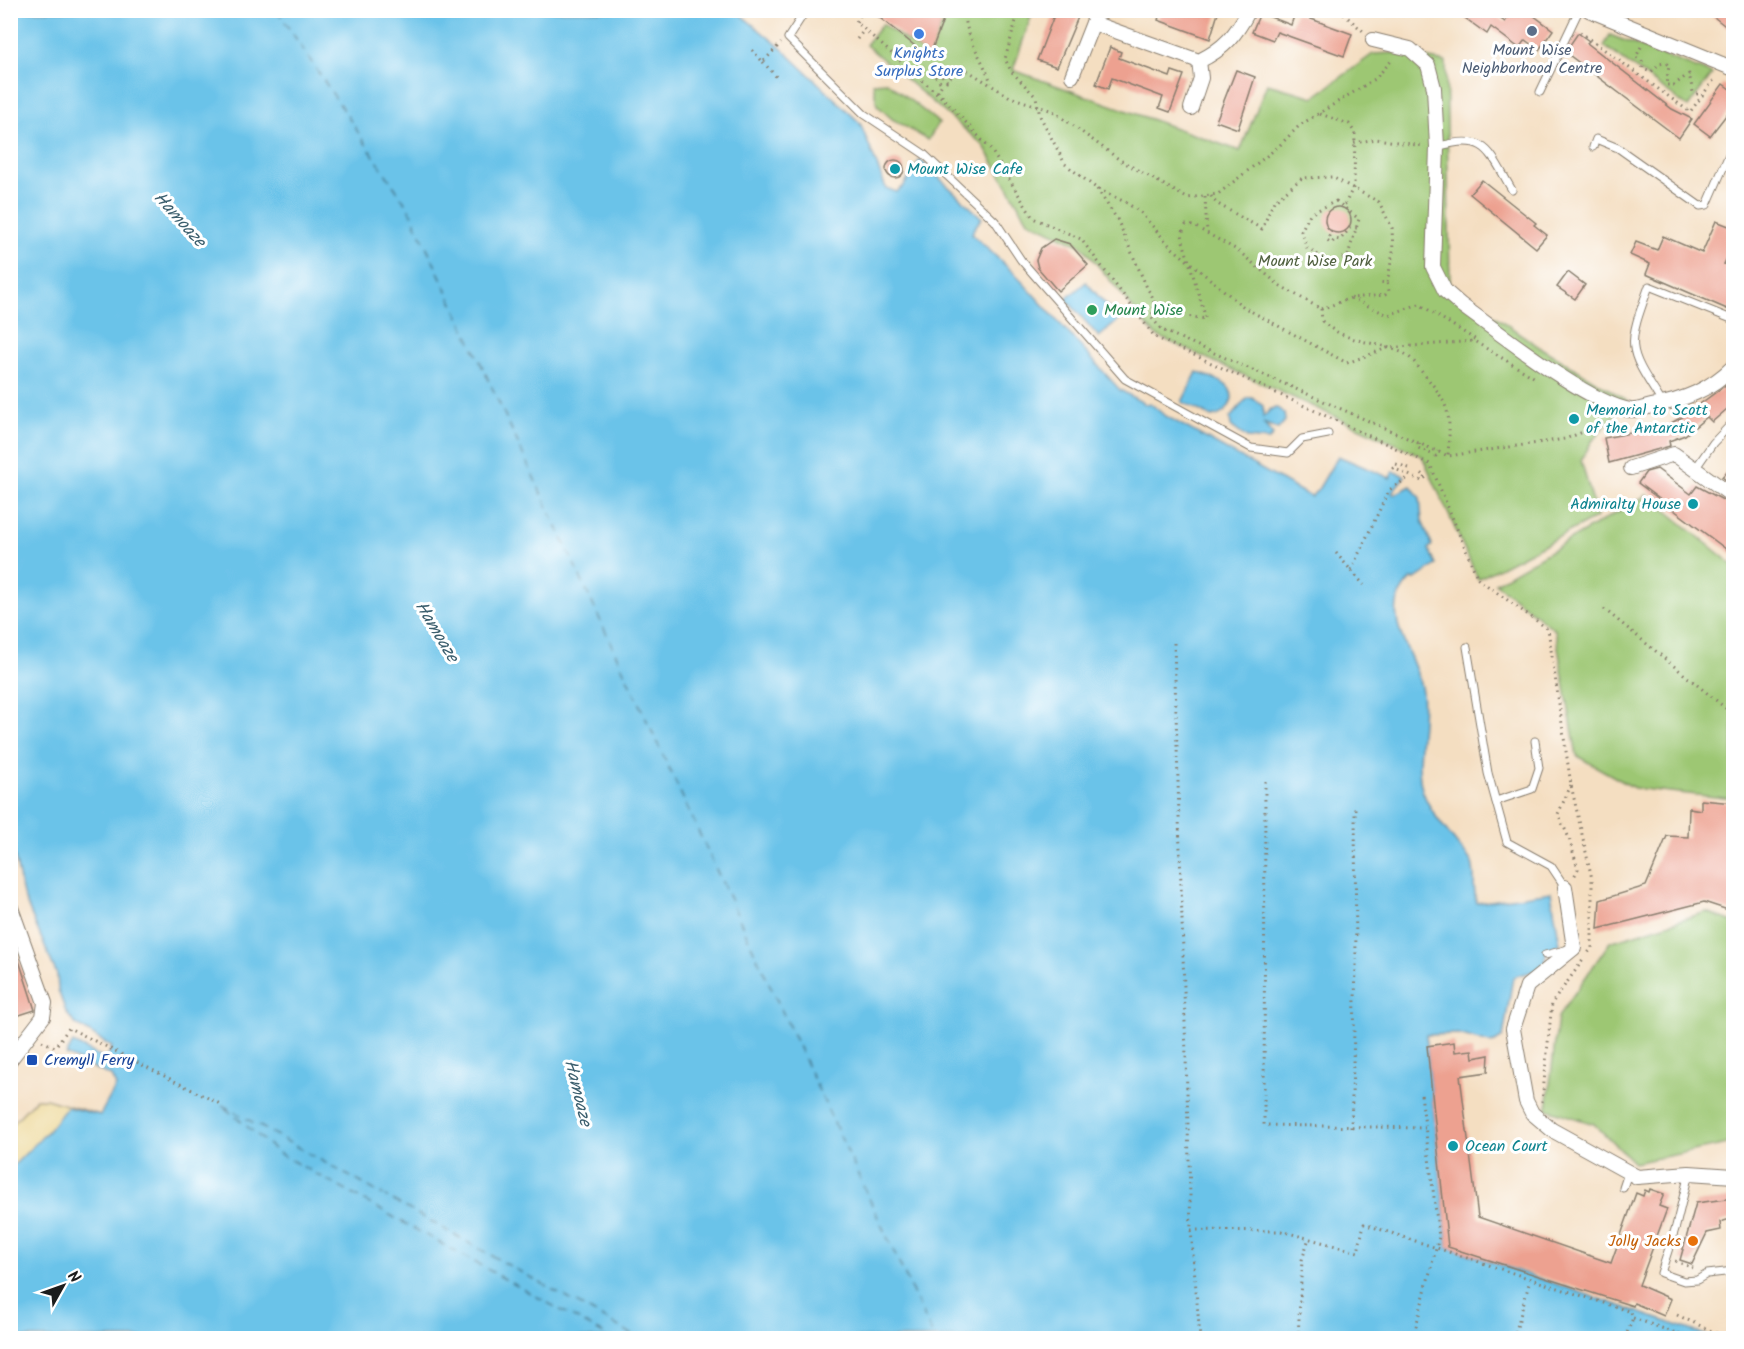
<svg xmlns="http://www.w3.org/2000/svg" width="1744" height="1349" font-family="Kalam,sans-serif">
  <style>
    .green { fill: #9dc773; stroke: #5c7248; stroke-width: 1.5 }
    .sand { fill: #eeda9e; stroke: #857b5d; stroke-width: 1.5 }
    .water { fill: #6bc3e9; stroke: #447082; stroke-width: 1.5 }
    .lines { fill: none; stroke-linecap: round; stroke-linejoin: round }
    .ferry { stroke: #3c5f6e; stroke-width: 1.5; stroke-dasharray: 8 6; stroke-linecap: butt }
    .building { fill: #eda190 }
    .service-casing { stroke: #887d6e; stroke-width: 9 }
    .minor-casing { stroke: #887d6e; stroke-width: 16 }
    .path { stroke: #887d6e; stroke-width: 3; stroke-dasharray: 1.5 4.5; stroke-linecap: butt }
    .service { stroke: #fff; stroke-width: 7 }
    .minor { stroke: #fff; stroke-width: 14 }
    .service-dot { fill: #5c6f8a; stroke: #fff; stroke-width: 2 }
    .shop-dot { fill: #3f7fe0; stroke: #fff; stroke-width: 2 }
    .culture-dot { fill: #0f9aa8; stroke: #fff; stroke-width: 2 }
    .leisure-dot { fill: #2e9e5b; stroke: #fff; stroke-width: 2 }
    .transit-dot { fill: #1a4fb4; stroke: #fff; stroke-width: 2 }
    .food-dot { fill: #e8710a; stroke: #fff; stroke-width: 2 }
    .labels { text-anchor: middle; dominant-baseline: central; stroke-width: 6; stroke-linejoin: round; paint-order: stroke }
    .service-label { font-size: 16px; fill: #4e5e75; stroke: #fff }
    .shop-label { font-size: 16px; fill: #366cbe; stroke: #fff }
    .culture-label { font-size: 16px; fill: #0d838f; stroke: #fff; text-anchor: start }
    .park-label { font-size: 16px; fill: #50603f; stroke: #fff }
    .leisure-label { font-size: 16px; fill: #27864d; stroke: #fff; text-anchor: start }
    .transit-label { font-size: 16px; fill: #164399; stroke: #fff; text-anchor: start }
    .food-label { font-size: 16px; fill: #c56008; stroke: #fff; text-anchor: end }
    .water-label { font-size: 18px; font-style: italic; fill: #3c5f6e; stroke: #fff }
  </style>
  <rect width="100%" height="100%" fill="#fff"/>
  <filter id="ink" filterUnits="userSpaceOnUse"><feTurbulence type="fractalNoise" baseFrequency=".0167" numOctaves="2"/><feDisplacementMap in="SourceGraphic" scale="12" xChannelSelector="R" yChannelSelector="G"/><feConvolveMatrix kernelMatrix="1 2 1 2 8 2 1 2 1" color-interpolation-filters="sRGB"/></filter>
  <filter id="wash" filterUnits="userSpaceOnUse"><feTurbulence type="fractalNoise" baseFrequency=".008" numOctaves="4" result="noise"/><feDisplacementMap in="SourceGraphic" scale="24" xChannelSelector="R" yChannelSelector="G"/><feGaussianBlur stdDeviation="1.35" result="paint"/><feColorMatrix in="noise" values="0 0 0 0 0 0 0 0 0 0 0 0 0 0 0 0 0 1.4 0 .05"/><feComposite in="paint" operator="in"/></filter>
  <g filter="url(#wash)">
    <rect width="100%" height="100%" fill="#f4dec1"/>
    <g class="green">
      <path d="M 947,11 L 1033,11 L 1013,70 L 1240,151 L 1267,84 L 1314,97 L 1373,54 L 1393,53 L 1446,62 L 1450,285 L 1541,348 L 1628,401 L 1594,438 L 1581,460 L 1597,517 L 1478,579 L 1422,456 L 1155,335 L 1082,246 L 1028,221 L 984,146 L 866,45 L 882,24 L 929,56 Z"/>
      <path d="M 1610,35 L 1712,74 L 1688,107 L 1604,46 Z"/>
      <path d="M 887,82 L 939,123 L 928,140 L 892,119 L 877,105 L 873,83 Z"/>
      <path d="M 1647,495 L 1733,565 L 1733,799 L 1634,788 L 1577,756 L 1555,630 L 1495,583 Z"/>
      <path d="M 1706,912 L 1733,922 L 1733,1143 L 1634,1163 L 1594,1124 L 1547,1109 L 1558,1017 L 1610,942 Z"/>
    </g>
    <path class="sand" d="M 36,1099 L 46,1099 L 100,1115 L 11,1216 L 11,1125 Z"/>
    <g class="water">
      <path d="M 11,11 L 736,11 L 778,45 L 860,123 L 886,188 L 896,192 L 903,187 L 920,160 L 982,218 L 974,228 L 972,234 L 1016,275 L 1120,390 L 1145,404 L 1150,403 L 1164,415 L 1311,497 L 1319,488 L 1338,456 L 1390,478 L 1393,471 L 1405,476 L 1392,492 L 1395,494 L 1411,486 L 1420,498 L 1422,521 L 1432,545 L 1429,549 L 1436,565 L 1415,579 L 1411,579 C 1375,614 1416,651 1422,692 C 1426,722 1413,765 1423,792 C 1430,811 1445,829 1458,845 C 1462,850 1469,857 1472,863 C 1476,875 1472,890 1477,903 L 1551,892 L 1560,944 L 1546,951 L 1545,968 L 1513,977 L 1503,1037 L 1492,1044 L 1459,1034 L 1426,1035 L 1448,1247 L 1714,1338 L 11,1338 L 10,1169 L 48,1131 L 67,1107 L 100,1115 L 116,1086 L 111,1076 L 66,1055 L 73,1043 L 106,1059 L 112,1047 L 74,1023 L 66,1012 L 58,990 L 57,975 L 23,895 L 11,839 Z"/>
      <path d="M 1086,282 L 1119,320 L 1099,337 L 1066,299 Z"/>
      <path d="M 1197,372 C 1205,376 1220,379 1227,386 C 1239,399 1226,415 1212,417 L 1182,402 Z"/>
      <path d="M 1247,398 L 1252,398 L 1263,406 L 1263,417 L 1271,409 L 1277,408 L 1284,413 L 1285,421 L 1278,429 L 1263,423 L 1273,435 L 1269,440 L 1247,438 L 1231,426 L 1230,418 Z"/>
    </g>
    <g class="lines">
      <g class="ferry">
        <path d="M 277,10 L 409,209 L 934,1338"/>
        <path d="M 222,1105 L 639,1338"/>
        <path d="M 225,1108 L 280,1154 L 611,1338"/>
      </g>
    </g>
    <g id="blocks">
      <g class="building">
        <path d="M 870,10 L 947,10 L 929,57 Z"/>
        <path d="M 1056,10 L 1081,10 L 1057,67 L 1037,60 Z"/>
        <path d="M 1161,10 L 1219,10 L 1210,39 L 1158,20 Z"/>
        <path d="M 1454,10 L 1488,10 L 1505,22 L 1514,10 L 1526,10 L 1553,30 L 1539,50 L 1525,40 L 1519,48 L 1491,27 L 1487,34 Z"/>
        <path d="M 1705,10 L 1734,10 L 1734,32 L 1724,25 Z"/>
        <path d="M 1260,13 L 1291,25 L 1295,13 L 1352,34 L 1344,56 L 1277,32 L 1273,40 L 1252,32 Z"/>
        <path d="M 1578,33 L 1589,41 L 1587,43 L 1672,109 L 1692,119 L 1679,138 L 1565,52 Z"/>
        <path d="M 1110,47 L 1121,52 L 1119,58 L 1170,77 L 1172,71 L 1184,75 L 1170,112 L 1159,108 L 1163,97 L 1120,81 L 1112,78 L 1108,89 L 1096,84 Z"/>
        <path d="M 1236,70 L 1255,77 L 1238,129 L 1216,121 Z"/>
        <path d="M 1723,84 L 1734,92 L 1734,105 L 1710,136 L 1694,124 Z"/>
        <circle cx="895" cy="169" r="9"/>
        <path d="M 1482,180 L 1536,223 L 1534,225 L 1547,235 L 1536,248 L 1470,194 Z"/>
        <circle cx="1338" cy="220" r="13"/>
        <path d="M 1716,221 L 1734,228 L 1734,243 L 1724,264 L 1734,268 L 1734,312 L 1646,274 L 1650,264 L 1630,255 L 1636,242 L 1657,250 L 1663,236 L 1702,253 Z"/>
        <path d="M 1054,239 L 1070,244 L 1088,265 L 1058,291 L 1038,268 L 1036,260 L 1041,248 Z"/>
        <path d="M 1568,272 L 1585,285 L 1575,299 L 1557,287 Z"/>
        <path d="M 1734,379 L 1734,403 L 1712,422 L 1707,417 L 1685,435 L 1669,441 L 1670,446 L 1609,463 L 1604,438 L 1666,426 L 1682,417 Z"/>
        <path d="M 1734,463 L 1734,486 L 1722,477 Z"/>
        <path d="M 1657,469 L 1691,494 L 1697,486 L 1734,506 L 1734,555 L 1638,483 L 1646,472 Z"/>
        <path d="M 1701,800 L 1734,803 L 1734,912 L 1704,902 L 1598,929 L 1600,900 L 1646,886 L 1667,836 L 1688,837 L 1689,808 L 1701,810 Z"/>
        <path d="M 10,942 L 13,942 L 35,1010 L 10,1018 Z"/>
        <path d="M 1454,1042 L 1455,1052 L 1472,1050 L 1473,1058 L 1489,1055 L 1488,1072 L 1460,1076 L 1478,1217 L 1611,1263 L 1636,1193 L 1643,1196 L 1645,1190 L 1649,1192 L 1650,1189 L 1664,1194 L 1659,1206 L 1667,1209 L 1639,1285 L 1671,1299 L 1664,1316 L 1634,1303 L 1633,1306 L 1448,1247 L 1427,1046 Z"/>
        <path d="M 1734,1198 L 1734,1218 L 1720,1222 L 1721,1230 L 1707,1233 L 1692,1264 L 1680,1260 L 1696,1203 Z"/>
      </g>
    </g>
  </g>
  <g filter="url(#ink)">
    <use href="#blocks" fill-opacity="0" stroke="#887d6e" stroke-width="1.5"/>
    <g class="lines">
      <g class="service-casing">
        <g id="service">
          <path d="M 806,10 L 788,38 L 864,114 L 924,154 L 995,221 L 1021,260 L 1125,379 L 1251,448 L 1288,453 L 1302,439 L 1328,434"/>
          <path d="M 1540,92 L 1579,10"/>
          <path d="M 1437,147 C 1487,132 1489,151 1512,190"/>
          <path d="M 1593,147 L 1596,139 L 1618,148 L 1700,206 L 1707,205 L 1734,143"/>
          <path d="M 1663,404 C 1627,347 1626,350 1649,286 L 1734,320"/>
          <path d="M 1695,469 L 1713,443 L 1734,421"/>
          <path d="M 1467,647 L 1488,773 L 1507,842 L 1551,866 L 1565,887"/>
          <path d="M 1496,801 L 1532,789 L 1539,768 L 1535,741"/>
          <path d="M 1545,955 L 1565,950"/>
          <path d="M 1689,1173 L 1676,1226 L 1661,1273 L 1684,1281 L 1697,1280 L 1707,1274 L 1734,1271"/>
          <path d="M 1623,1188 L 1628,1173"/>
        </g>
      </g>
      <g class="minor-casing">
        <g id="minor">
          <path d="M 1589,10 L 1734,69"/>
          <path d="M 1093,23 L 1199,61 C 1224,49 1236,35 1249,10"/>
          <path d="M 1373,40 L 1410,49 L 1428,65 L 1434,88 L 1437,147 L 1433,267 L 1445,291 L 1461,305 C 1499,332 1587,403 1630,410 C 1636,411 1646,407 1652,406 C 1684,400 1710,390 1734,366"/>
          <path d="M 1072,76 L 1098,10"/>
          <path d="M 1191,108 L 1201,78 L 1199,61"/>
          <path d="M 1631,468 L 1674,454 L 1734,497"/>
          <path d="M 1565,887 L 1574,948 L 1527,986 L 1513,1029 L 1526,1101 L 1532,1113 L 1552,1130 L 1637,1177 L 1689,1173 L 1734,1176"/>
          <path d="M 10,905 L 45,1003 L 43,1017 L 10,1060"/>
        </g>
      </g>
      <g class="path">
        <path d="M 863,10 L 856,22 L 949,104 L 991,150 L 1033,218 L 1081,239 L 1155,337 L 1430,464 L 1478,579 L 1548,629 L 1571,785 L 1592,879 L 1592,948 L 1588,953"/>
        <path d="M 965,10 C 964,37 983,58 991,83"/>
        <path d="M 1019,10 L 1005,59 L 1011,71 L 1036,97 L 1040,116 L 1065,164 L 1096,188 L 1127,203 L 1141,213 L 1170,246 L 1245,308 L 1347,363 L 1387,348 L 1474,341 L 1535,378"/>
        <path d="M 1339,10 L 1363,31"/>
        <path d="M 1580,32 L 1690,112 L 1716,77"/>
        <path d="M 857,39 L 864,30"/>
        <path d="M 1641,47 L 1636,57 L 1642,61 L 1643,69 L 1651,72 L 1659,64 L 1666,63 L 1669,66 L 1666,85 L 1674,85 L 1689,74 L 1693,92 L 1702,96"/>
        <path d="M 752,50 L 763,62 L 781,43"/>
        <path d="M 763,62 L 779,80"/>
        <path d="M 943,96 L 938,91 L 942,84 L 935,76 L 939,72 L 947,81 L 959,66 L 965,69 L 1010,97 L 1053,111 L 1120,160 L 1187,198 L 1218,194 L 1278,147 L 1300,125 L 1375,79 L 1393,59"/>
        <path d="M 1320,114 L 1349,124 L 1355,133 L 1354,186 L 1344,206"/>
        <path d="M 1354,143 L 1376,139 L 1424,146"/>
        <path d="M 1097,189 L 1117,219 L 1148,290 C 1155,298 1156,308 1151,317 L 1162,330 L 1448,456 L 1565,439 L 1601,425 L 1602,414"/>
        <path d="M 1211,196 L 1216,203 L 1262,229 L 1274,201 L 1302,178 L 1332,177 L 1379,202 L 1392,228 L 1393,252 L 1387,283"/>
        <path d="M 1205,197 L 1207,233"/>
        <path d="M 1336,201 L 1359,219 L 1348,255 L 1333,264 L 1307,248 L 1301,231 L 1310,214 Z"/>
        <path d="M 1332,230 L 1327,240 L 1332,243 L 1335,239 L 1340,240 L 1350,228 L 1357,228"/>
        <path d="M 1351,298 L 1388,315 L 1419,304 L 1476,340"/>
        <path d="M 1321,309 L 1322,321 C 1346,344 1374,340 1403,353 C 1410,356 1417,365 1422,372 C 1450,404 1451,413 1448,455"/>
        <path d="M 1321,309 L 1351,298 L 1385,295 L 1389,291 L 1387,283 L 1378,282"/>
        <path d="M 1154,311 L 1206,319 L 1183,241 L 1182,233 L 1186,225 L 1194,226 L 1237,250 L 1279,285 L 1321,309"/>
        <path d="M 1420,443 L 1418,448 L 1436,456 L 1438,451"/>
        <path d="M 1409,468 L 1396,464 L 1393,468 L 1422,481 L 1426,477 L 1420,472"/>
        <path d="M 1336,553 L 1364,585"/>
        <path d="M 1351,570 L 1389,490 L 1408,478"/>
        <path d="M 1604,609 L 1734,715"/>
        <path d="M 1174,643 L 1191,1230 L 1200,1338"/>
        <path d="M 1265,781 L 1264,1125 L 1425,1128"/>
        <path d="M 1571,785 L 1558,814 L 1569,838 L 1578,869 L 1574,877"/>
        <path d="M 42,1041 L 55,1047 L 69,1028 L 222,1105"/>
        <path d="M 1542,1102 L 1552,1003 L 1583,960"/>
        <path d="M 1351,1128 L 1356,967 L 1355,808"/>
        <path d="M 1191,1230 L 1281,1231 L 1358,1252 L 1364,1224 L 1631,1312 L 1633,1318 L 1690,1338"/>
        <path d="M 1675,1261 L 1693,1268"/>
        <path d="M 1677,1315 L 1727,1338"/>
        <path d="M 1298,1338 L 1302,1260 L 1309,1238"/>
        <path d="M 1413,1338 L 1439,1237 L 1421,1094"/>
        <path d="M 1514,1338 L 1530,1280"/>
        <path d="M 1625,1338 L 1633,1318"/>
        <path d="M 1701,1338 L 1702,1335 L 1712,1338"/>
      </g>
      <use href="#service" class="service"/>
      <use href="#minor" class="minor"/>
    </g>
  </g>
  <circle class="service-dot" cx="1532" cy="31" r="6"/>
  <circle class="shop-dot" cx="919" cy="34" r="6"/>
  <g class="culture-dot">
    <circle cx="895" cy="169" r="6"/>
    <circle cx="1574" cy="419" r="6"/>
    <circle cx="1693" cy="504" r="6"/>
    <circle cx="1453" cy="1146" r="6"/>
  </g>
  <circle class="leisure-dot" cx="1092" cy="310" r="6"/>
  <rect class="transit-dot" x="26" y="1054" width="12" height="12" rx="3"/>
  <circle class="food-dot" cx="1693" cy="1241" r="6"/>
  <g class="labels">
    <g class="service-label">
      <text x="1532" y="50">Mount Wise<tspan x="1532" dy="18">Neighborhood Centre</tspan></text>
    </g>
    <g class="shop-label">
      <text x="919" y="53">Knights<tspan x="919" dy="18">Surplus Store</tspan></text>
    </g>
    <g class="culture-label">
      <text x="907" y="169">Mount Wise Cafe</text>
      <text x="1586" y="410">Memorial to Scott<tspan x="1586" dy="18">of the Antarctic</tspan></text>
      <text x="1681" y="504" text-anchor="end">Admiralty House</text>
      <text x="1465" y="1146">Ocean Court</text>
    </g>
    <g class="park-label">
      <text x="1315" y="261">Mount Wise Park</text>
    </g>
    <g class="leisure-label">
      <text x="1104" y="310">Mount Wise</text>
    </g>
    <g class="transit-label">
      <text x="44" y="1060">Cremyll Ferry</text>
    </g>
    <g class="food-label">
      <text x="1681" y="1241">Jolly Jacks</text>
    </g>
    <g class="water-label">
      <text transform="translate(179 220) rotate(48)">Hamoaze</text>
      <text transform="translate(436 632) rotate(59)">Hamoaze</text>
      <text transform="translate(577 1093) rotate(76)">Hamoaze</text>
    </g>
  </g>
  <rect width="1744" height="1349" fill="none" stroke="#fff" stroke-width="36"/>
  <g transform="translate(63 1286) rotate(50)" stroke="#ffffff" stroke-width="4.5" paint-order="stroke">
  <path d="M0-4.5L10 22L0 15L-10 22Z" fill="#1c1c1c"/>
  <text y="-9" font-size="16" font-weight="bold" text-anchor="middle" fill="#1c1c1c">N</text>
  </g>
</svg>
